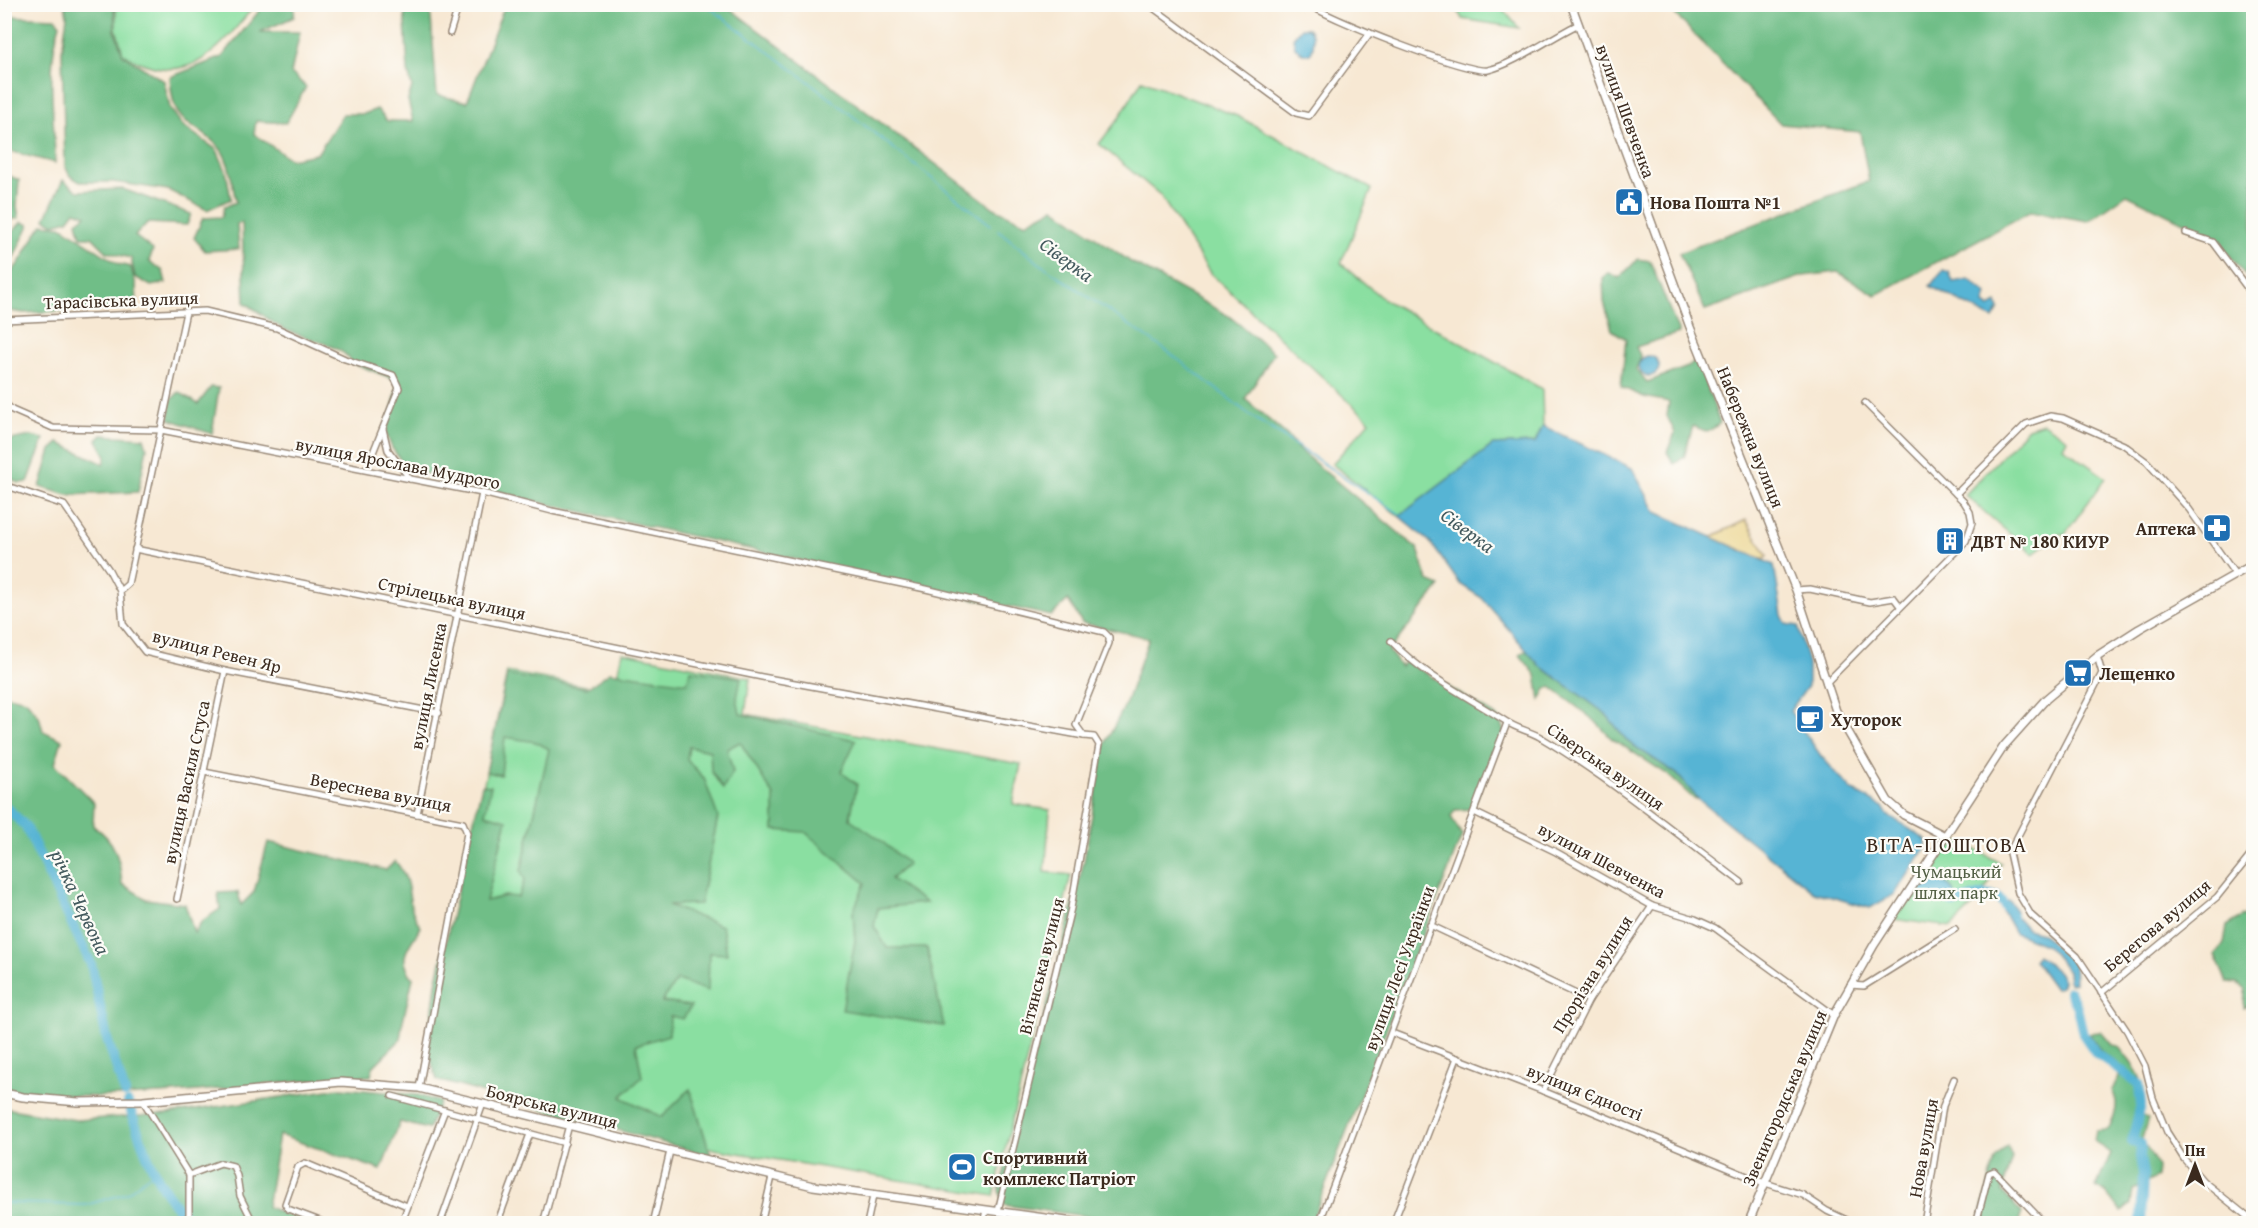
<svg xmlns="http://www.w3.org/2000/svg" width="2258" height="1228" font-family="'Gentium Book Plus',serif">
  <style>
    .green { fill: #8adfa1; stroke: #628460; stroke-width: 1.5 }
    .forest { fill: #6fbe87; stroke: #557452; stroke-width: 1.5 }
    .sand { fill: #eeda9e; stroke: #94825e; stroke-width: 1.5 }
    .water { fill: #56b4d4; stroke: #486f79; stroke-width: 1.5 }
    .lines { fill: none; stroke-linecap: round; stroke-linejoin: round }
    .stream { stroke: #56b4d4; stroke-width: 1.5 }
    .river { stroke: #56b4d4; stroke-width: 10 }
    .minor-casing { stroke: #998978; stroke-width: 8 }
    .tertiary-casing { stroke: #998978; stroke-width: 10 }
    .minor { stroke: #fff; stroke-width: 5 }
    .tertiary { stroke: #fff; stroke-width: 7 }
    .labels { text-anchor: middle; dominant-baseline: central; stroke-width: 4.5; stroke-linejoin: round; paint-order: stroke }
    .street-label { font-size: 18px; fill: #3b2a1e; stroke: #fdfcf7 }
    .poi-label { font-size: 18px; font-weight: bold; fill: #3b2a1e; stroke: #fdfcf7; text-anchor: start }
    .park-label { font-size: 18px; fill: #536045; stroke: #fdfcf7 }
    .water-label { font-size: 20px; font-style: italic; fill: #445a5e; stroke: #fdfcf7 }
    .quarter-label { font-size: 21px; letter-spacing: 1.5px; fill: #3b2a1e; stroke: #fdfcf7 }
  </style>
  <rect width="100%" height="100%" fill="#fdfcf7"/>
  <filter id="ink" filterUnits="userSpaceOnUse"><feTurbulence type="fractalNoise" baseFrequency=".0167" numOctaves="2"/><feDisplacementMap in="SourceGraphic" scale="12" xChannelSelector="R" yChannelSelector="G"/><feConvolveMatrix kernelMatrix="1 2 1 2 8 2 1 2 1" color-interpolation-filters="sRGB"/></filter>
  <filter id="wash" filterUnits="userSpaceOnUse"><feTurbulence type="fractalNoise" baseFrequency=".008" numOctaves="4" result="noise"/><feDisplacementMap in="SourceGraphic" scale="24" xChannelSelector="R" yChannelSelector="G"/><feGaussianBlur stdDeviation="1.35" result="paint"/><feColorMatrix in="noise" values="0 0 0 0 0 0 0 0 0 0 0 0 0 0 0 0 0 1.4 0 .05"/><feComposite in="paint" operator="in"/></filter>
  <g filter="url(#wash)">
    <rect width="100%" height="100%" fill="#f7e8d3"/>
    <g class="green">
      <path d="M 116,5 L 116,4 L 255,5 C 216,53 188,91 123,54 L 116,28 Z"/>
      <path d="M 1455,5 L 1499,5 L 1519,28 L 1462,19 Z"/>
      <path d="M 1142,80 L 1237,116 L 1372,189 L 1341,263 L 1383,299 L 1542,389 L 1543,426 L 1535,443 L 1493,445 L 1399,516 L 1332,464 L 1370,421 L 1210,273 L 1160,195 L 1099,144 L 1119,118 Z"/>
      <path d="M 2043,423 L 2067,439 L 2063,447 L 2106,478 L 2064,535 L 2060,533 L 2033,554 L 1965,495 L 2028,428 Z"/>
      <path d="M 622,652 L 750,678 L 745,714 L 1021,764 L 1013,804 L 1050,810 L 1045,872 L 1071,875 L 994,1196 L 714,1149 L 446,1062 L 429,1050 L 507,672 L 614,691 Z"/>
      <path d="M 1952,837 L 2001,863 L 1979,900 L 1951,927 L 1892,919 Z"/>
    </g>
    <g class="forest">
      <path d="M 65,5 L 114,5 L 115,30 L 123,55 L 164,81 L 170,108 L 182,125 L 217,150 L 226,171 L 231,199 L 207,210 L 168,190 L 113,182 L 80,182 L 70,176 L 65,166 L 62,51 L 67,16 Z"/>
      <path d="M 264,5 L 295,5 L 294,17 L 260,32 L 300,32 L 291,73 L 306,87 L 286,123 L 256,121 L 254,134 L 290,159 L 317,154 L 343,114 L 364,114 L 377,109 L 387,121 L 413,121 L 408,100 L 412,87 L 408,72 L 404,5 L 430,5 L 437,95 L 467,102 L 505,5 L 725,5 L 994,208 L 1026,223 L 1054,208 L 1131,262 L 1229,316 L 1274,353 L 1245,399 L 1290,438 L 1299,450 L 1418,549 L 1428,581 L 1440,586 L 1389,651 L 1401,667 L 1406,661 L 1498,717 L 1504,731 L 1472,809 L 1455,810 L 1451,817 L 1462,835 L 1311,1223 L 1137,1223 L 1004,1205 L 999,1191 L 1084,861 L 1104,746 L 1125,705 L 1149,638 L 1082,623 L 1068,600 L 1051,616 L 543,503 L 420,472 L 401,461 L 392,448 L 386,433 L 399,381 L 352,363 C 343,343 298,338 280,327 C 268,320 257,310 245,303 L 242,223 L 237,224 L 239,249 L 205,251 L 194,238 L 203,218 L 222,217 L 224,207 L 236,202 C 232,185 231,159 217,145 C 187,116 173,128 170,77 L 222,57 Z"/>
      <path d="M 1666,5 L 2253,5 L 2253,285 L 2216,238 L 2127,194 L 2088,221 L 2031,211 L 1876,295 L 1838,272 L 1803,276 L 1705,310 L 1679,253 L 1869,181 L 1860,132 L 1781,124 Z"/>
      <path d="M 5,16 L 55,18 L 60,24 C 45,68 55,118 55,163 L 5,150 Z"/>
      <path d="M 5,174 L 19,180 L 17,206 L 19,218 L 6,221 Z"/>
      <path d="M 63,180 L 78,191 L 123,189 L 191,214 L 187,225 L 147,223 L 135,236 L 153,250 L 149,261 L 163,271 L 166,283 L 151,286 L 135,277 L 131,258 L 107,252 L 92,237 L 81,237 L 77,222 L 86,215 L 75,211 L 68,220 L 54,224 L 45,219 Z"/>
      <path d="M 22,222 L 29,225 L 14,257 L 5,268 L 5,239 Z"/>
      <path d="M 43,224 L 61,226 L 118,264 L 131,267 L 136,285 L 137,307 L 24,313 L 5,310 L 5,278 C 24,263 28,242 43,224 Z"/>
      <path d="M 1638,259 L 1650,261 L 1679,333 L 1636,347 L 1641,357 L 1636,369 L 1647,382 L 1688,367 L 1693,362 L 1699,364 L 1720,423 L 1708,432 L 1693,426 L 1684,457 L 1674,464 L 1667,452 L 1675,433 L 1667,416 L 1669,402 L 1644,397 L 1621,387 L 1626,339 L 1612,330 L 1604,302 L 1603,278 L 1609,273 L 1619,278 Z"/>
      <path d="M 211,387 L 219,388 L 212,434 L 169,419 L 171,400 L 179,392 L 198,404 Z"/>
      <path d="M 102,435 L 144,438 L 147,448 L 138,492 L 67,495 L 40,487 L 51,450 L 59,443 L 104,464 L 106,456 L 97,440 Z"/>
      <path d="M 31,436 L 44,439 L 28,482 L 19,483 L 5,476 L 5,437 L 10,440 Z"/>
      <path d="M 1527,650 L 1539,665 L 1606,714 L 1628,742 L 1677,774 L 1698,799 L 1694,799 L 1667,774 L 1611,738 L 1595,721 L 1551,687 L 1546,689 L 1540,700 L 1536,675 L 1520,655 Z"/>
      <path d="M 691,670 L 741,678 L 737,698 L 740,714 L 856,740 L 841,772 L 857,784 L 850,819 L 878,838 L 908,864 L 891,879 L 926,903 L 878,908 L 874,926 L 887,948 L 927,948 L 944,1026 L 842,1010 L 855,941 L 853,912 L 865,883 L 805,832 L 774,830 L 774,796 L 740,742 L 727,749 L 733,772 L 723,789 L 711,771 L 710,751 L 689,747 L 687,760 L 704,778 L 718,817 L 700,904 L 668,905 L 722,926 L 727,954 L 709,953 L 708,991 L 677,980 L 662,1002 L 691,1006 L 683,1019 L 670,1016 L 669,1035 L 636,1045 L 642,1077 L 621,1097 L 662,1117 L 690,1089 L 711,1156 L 437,1080 L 428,1050 L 436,984 L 482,785 L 491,786 L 485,814 L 507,820 L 486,901 L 505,896 L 518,897 L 525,880 L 521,871 L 549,749 L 536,742 L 505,737 L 501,775 L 486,772 L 507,675 L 587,688 L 610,672 L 687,683 Z"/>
      <path d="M 4,695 L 26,700 L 39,716 L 43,731 L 62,740 L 55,764 L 94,803 L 93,826 C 115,839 120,859 122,884 L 146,899 L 185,904 L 194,933 L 202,921 L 220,909 L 218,893 L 238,892 L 241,905 L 254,892 L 268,842 L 386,870 L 395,861 C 416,885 403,903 421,927 C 409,947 396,957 413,978 L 401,1029 L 401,1039 L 373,1067 L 371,1076 C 251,1081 123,1109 5,1090 Z"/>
      <path d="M 2250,912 L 2254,912 L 2253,1005 L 2244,1008 L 2245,990 L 2237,983 L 2227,982 L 2215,955 L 2224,943 L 2227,926 Z"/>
      <path d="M 2101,1032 L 2112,1045 L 2118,1046 C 2139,1073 2147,1078 2142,1115 L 2148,1119 L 2142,1139 L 2158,1167 L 2157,1177 L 2133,1190 L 2131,1204 L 2122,1212 L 2106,1193 L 2096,1187 L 2111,1153 L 2094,1141 L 2096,1131 L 2108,1130 C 2115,1115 2120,1105 2112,1090 L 2119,1077 L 2117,1063 L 2101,1051 L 2089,1033 Z"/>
      <path d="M 341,1088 L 418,1095 L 440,1102 L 428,1129 L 400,1122 L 381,1170 L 279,1135 L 267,1207 L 310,1224 L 5,1223 L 4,1108 L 76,1120 L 168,1114 Z"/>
      <path d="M 2007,1146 L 2012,1157 L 2002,1192 L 2022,1213 L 2018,1223 L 1979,1224 L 1995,1159 Z"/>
    </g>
    <path class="sand" d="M 1746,520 L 1767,555 L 1765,560 L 1711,537 Z"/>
    <g class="water">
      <path d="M 1301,28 L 1308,28 C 1315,35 1315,46 1310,54 L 1303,54 L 1295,47 L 1293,38 Z"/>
      <path d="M 1943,270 L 1949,272 L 1953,282 L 1969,279 L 1987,294 L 1984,304 L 1990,307 L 1997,303 L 1999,309 L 1993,319 L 1930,286 Z"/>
      <circle cx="1649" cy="366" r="10"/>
      <path d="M 1543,426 L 1632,468 L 1656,512 L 1774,565 L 1782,615 L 1786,624 L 1798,626 L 1808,663 L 1808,686 L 1790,711 L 1821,756 L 1852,790 L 1883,807 L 1887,814 L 1926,840 L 1926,848 L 1895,894 L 1870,908 L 1814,892 L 1698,799 L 1677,774 L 1628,742 L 1606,714 L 1539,665 L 1482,598 L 1460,584 L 1430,542 L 1399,516 L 1493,445 L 1535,443 Z"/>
      <path d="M 1942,881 L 1950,886 L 1955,894 L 1954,903 L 1937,902 L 1930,892 L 1932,883 Z"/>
      <path d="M 2009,901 L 2016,911 L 2015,915 L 2027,929 L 2042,933 L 2074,964 L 2075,982 L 2069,983 L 2068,971 L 2047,946 L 2015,933 L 2003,912 L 2005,902 Z"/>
      <path d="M 2038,955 L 2058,972 L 2063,981 L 2061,987 L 2055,989 L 2034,960 Z"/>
    </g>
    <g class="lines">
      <g class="stream">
        <path d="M 705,4 L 812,84 L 991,225"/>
        <path d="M 998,230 L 1039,263 L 1167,351 L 1250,415 L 1401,515"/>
        <path d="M 4,1203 L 86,1205 L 127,1193 L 154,1171"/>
      </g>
      <g class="river">
        <path d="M 4,805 L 26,827 L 91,964 L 107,1039 L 125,1093"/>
        <path d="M 1923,888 L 1931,888 L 1954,903 L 1983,895 L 1998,897 L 2012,915"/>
        <path d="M 2069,991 L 2077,1007 L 2083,1034 L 2096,1053 L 2139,1084 L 2141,1105 L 2132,1141 L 2141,1144 L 2140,1157 L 2143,1174 L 2141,1224"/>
        <path d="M 128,1103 C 142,1143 154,1183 183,1214"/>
        <path d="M 190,1222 L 192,1224"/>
      </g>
    </g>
  </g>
  <g filter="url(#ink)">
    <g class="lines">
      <g class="minor-casing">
        <g id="minor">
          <path d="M 1148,4 L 1296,113 L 1309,116 L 1370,33"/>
          <path d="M 1308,4 C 1329,19 1468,74 1488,70 C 1515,64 1553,36 1579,24"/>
          <path d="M 450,33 L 459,4"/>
          <path d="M 2186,233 L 2213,242 L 2254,297"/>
          <path d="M 4,320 L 205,311 L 277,328 L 345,359 L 393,375 L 399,388 L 372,455"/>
          <path d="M 4,402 L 12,410 L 53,428 L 161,430 L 482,493 L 552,511 L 926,589 L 1104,632 L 1109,637 L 1109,643 L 1076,725 L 1084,736 L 1094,737 L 1099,745 L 1071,908 L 998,1211"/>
          <path d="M 383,429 L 388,450 L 410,479"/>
          <path d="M 4,485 L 64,505 L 109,570 L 120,591 L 123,624 L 145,652 L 225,671 L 439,713"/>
          <path d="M 1956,494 L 2026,424 L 2050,416 L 2063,418 L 2124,445 L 2147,462 L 2189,509 L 2235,574"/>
          <path d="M 135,549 L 762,677 L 1084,736"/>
          <path d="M 1796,590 L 1810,589 L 1870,602 L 1894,598 L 1900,606"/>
          <path d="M 120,591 L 128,584 L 186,312"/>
          <path d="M 1391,641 C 1423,675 1468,697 1507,722 C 1517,729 1530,731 1540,737 C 1611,779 1675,833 1741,882"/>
          <path d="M 2097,656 L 2102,673 L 2009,853 L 2018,893 L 2031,915 L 2077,956 L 2127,1031 L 2145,1066 L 2153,1098 L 2167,1132 L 2184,1159 L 2203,1181 L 2254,1222"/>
          <path d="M 1826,683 L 1966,541 L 1972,523 L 1970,512 L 1964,502 L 1865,403"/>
          <path d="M 204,772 L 463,823 L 467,833 L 419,1088"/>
          <path d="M 1474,812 L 1556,852 L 1652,906 L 1695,919 L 1715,928 L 1834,1015"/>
          <path d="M 417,814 L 482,493"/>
          <path d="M 177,899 L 225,671"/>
          <path d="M 1430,925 L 1589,1000"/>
          <path d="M 1850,985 L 1864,986 L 1955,929"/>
          <path d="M 2101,993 L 2217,897 L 2254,851"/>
          <path d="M 1392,1033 L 1543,1091 L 1759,1181 L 1803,1195 L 1827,1211 L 1855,1224"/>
          <path d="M 1543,1091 L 1589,1000 L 1652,906"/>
          <path d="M 392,1096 L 565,1143"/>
          <path d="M 143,1101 L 189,1175 L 189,1215 L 182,1224"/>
          <path d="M 189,1175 L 221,1163 L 233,1166 L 237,1176 L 240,1196 L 254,1224"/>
          <path d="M 328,1224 L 288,1209 L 285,1204 L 298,1167 L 305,1163 L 407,1206"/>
          <path d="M 401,1224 L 445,1110"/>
          <path d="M 440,1224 L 483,1104"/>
          <path d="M 497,1224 L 530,1134"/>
          <path d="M 543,1224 L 569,1125"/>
          <path d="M 653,1224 L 670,1151"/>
          <path d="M 761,1224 L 772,1177"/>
          <path d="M 867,1224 L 873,1196"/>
          <path d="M 983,1224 L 986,1210"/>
          <path d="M 1319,1224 L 1507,723"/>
          <path d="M 1393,1224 L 1457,1058"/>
          <path d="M 1924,1224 L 1943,1106 L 1954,1079"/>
          <path d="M 1976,1224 L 1989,1173 L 1994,1171 L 2045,1224"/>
        </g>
      </g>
      <g class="tertiary-casing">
        <g id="tertiary">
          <path d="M 1571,4 L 1690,327 L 1796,590 L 1836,711 L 1888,801 L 1904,815 L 1945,836"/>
          <path d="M 4,1093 L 23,1097 L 78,1102 L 143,1101 L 341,1082 L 419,1088 L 813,1186 L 1088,1224"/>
          <path d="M 1748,1224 L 1834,1015 L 1874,945 L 2004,746 L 2046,699 L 2097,656 L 2139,629 L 2254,564"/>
        </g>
      </g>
      <use href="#minor" class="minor"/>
      <use href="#tertiary" class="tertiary"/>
    </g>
  </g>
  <defs>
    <g id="civic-square" transform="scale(1.5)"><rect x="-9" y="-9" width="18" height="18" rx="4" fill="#1f6fb2" stroke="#fdfcf7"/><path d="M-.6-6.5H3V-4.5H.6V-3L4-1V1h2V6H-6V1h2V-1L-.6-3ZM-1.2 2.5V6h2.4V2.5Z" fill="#fff"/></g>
    <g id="pharmacy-square" transform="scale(1.5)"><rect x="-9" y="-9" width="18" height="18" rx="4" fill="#1f6fb2" stroke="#fdfcf7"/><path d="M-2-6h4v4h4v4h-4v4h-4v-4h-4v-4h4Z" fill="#fff"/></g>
    <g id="building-square" transform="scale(1.5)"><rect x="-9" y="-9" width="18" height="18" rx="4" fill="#1f6fb2" stroke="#fdfcf7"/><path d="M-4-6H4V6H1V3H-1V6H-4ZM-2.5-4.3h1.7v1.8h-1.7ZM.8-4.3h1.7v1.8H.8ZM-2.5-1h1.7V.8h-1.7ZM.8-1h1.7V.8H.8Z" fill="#fff"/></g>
    <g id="supermarket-square" transform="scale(1.5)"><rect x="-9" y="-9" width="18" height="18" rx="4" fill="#1f6fb2" stroke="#fdfcf7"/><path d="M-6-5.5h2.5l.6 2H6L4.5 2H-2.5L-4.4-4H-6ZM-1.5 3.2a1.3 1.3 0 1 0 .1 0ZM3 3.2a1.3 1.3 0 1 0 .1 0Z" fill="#fff"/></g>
    <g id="cafe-square" transform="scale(1.5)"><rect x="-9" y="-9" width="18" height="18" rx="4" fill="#1f6fb2" stroke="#fdfcf7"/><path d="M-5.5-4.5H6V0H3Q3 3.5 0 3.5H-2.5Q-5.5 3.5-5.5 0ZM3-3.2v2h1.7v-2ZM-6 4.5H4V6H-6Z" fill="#fff"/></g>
    <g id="stadium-square" transform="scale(1.5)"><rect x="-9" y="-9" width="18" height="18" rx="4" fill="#1f6fb2" stroke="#fdfcf7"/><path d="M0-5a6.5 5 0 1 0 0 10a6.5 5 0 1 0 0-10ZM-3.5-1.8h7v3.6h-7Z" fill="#fff"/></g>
  </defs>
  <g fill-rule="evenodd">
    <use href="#civic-square" x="1629" y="202"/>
    <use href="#pharmacy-square" x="2217" y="528"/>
    <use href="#building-square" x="1950" y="541"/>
    <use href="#supermarket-square" x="2078" y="673"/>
    <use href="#cafe-square" x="1810" y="719"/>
    <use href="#stadium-square" x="962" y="1167"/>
  </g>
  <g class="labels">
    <g class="street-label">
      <text transform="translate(1626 111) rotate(70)">вулиця Шевченка</text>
      <text transform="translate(121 300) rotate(-2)">Тарасівська вулиця</text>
      <text transform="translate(1751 437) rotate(68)">Набережна вулиця</text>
      <text transform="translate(398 463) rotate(11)">вулиця Ярослава Мудрого</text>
      <text transform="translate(452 598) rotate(12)">Стрілецька вулиця</text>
      <text transform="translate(217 651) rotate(14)">вулиця Ревен Яр</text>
      <text transform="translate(428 686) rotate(-79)">вулиця Лисенка</text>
      <text transform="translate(1606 766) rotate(35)">Сіверська вулиця</text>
      <text transform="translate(186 782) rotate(-78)">вулиця Василя Стуса</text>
      <text transform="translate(381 792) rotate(11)">Вереснева вулиця</text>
      <text transform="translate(1602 860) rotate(28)">вулиця Шевченка</text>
      <text transform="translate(2157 925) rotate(-40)">Берегова вулиця</text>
      <text transform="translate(1041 966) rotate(-76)">Вітянська вулиця</text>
      <text transform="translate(1399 968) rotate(-70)">вулиця Лесі Українки</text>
      <text transform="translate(1592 974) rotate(-58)">Прорізна вулиця</text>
      <text transform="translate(1585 1092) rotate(22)">вулиця Єдності</text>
      <text transform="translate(1784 1098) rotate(-67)">Звенигородська вулиця</text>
      <text transform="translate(552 1106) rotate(14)">Боярська вулиця</text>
      <text transform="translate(1923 1148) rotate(-80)">Нова вулиця</text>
    </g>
    <g class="poi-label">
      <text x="1650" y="202">Нова Пошта №1</text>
      <text x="2196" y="528" text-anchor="end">Аптека</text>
      <text x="1971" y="541">ДВТ № 180 КИУР</text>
      <text x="2099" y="673">Лещенко</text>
      <text x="1831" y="719">Хуторок</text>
      <text x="983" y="1157">Спортивний<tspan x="983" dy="21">комплекс Патріот</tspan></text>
    </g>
    <g class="park-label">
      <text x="1956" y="871">Чумацький<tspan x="1956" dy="21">шлях парк</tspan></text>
    </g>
    <g class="water-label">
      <text transform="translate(1067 259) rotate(36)">Сіверка</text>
      <text transform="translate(1468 530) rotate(36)">Сіверка</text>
      <text transform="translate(81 902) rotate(65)">річка Червона</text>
    </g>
    <g class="quarter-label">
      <text x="1947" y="844">ВІТА-ПОШТОВА</text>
    </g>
  </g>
  <rect width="2258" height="1228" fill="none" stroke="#fdfcf7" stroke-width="24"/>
  <g transform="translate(2195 1165)" stroke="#fdfcf7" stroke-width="4.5" paint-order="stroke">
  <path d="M0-4.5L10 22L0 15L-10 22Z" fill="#3b2a1e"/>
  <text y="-9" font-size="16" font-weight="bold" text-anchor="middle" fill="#3b2a1e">Пн</text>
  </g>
</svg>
